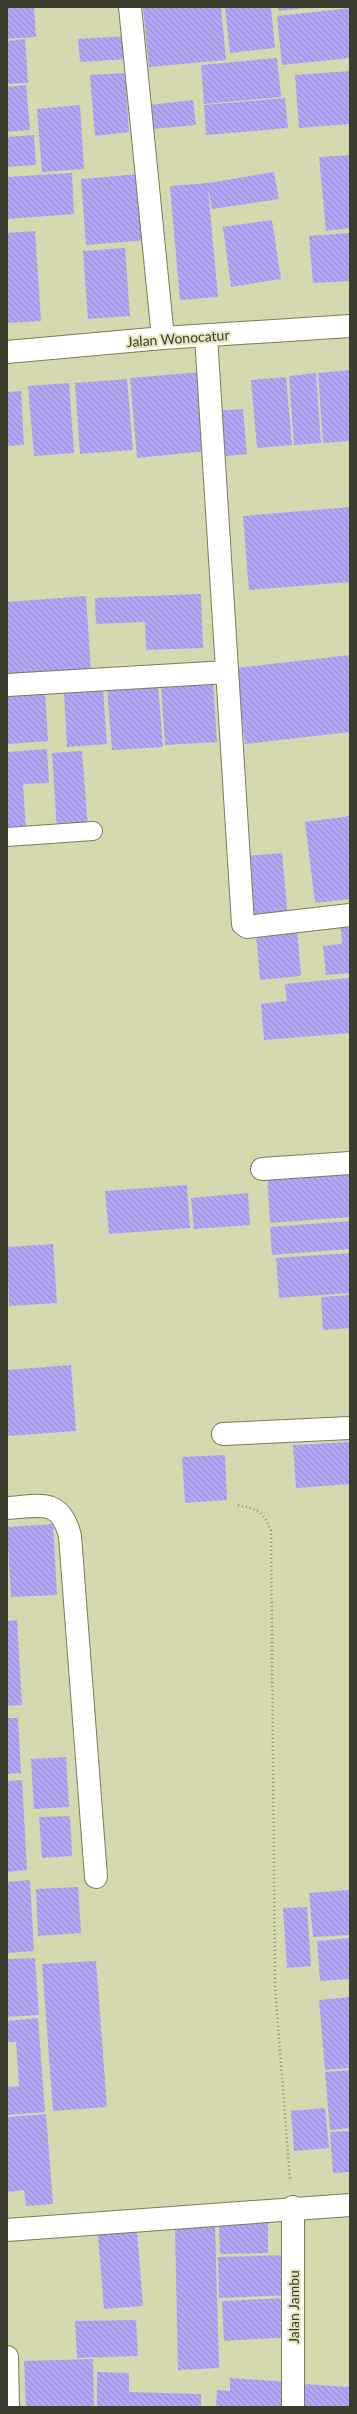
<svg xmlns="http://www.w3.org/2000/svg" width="357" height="2414" font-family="Lato,sans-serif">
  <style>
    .building { fill: url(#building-back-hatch) }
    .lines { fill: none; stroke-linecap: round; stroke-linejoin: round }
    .lane-casing { stroke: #7b7d57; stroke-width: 20 }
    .street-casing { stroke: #7b7d57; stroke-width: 24 }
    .secondary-casing { stroke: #7b7d57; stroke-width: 24 }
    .path { stroke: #919374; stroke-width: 2.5; stroke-dasharray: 1 3; stroke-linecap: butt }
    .lane { stroke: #fff; stroke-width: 18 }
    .street { stroke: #fff; stroke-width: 22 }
    .secondary { stroke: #fff; stroke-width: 22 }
    .labels { text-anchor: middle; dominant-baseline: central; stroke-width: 4; stroke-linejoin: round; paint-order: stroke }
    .street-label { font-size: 14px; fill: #3c3d2c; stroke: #e4e5bc }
  </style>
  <defs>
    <pattern id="building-back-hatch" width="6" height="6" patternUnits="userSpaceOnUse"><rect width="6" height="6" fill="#b1a7f5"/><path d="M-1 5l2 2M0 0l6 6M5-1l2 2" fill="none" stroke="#9189c7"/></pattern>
  </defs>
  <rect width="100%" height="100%" fill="#d6d8af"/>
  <g class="building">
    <path d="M 7,7 L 34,7 L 36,37 L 7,39 Z"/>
    <path d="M 143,7 L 221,7 L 226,60 L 149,67 Z"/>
    <path d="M 225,7 L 271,7 L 275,48 L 230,53 Z"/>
    <path d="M 278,7 L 305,7 L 305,8 L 279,11 Z"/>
    <path d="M 350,8 L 350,58 L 282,65 L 277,16 Z"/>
    <path d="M 126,36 L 128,59 L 80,62 L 78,39 Z"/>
    <path d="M 25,39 L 28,83 L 7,84 L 7,41 Z"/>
    <path d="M 277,58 L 281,97 L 204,104 L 201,65 Z"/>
    <path d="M 350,71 L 350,124 L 299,128 L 295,75 Z"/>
    <path d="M 125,73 L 129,132 L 95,136 L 90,75 Z"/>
    <path d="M 26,85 L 30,130 L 7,132 L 7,87 Z"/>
    <path d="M 285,98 L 288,128 L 206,135 L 204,105 Z"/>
    <path d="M 193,100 L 196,125 L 153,129 L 150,105 Z"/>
    <path d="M 80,105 L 84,169 L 42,172 L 37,109 Z"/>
    <path d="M 34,135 L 36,165 L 7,167 L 7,137 Z"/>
    <path d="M 350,155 L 350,228 L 326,231 L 319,157 Z"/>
    <path d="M 274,172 L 279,199 L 212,209 L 208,188 L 218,297 L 180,300 L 170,186 L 208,183 Z"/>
    <path d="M 72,173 L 74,214 L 7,219 L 7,177 Z"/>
    <path d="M 141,174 L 147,240 L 86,245 L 81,179 Z"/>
    <path d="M 272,220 L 281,279 L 231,287 L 223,227 Z"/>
    <path d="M 35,231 L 41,321 L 7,323 L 7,233 Z"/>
    <path d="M 350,233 L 350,281 L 313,283 L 309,236 Z"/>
    <path d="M 125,248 L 130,316 L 88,319 L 83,251 Z"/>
    <path d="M 350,370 L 350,441 L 323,443 L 318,373 Z"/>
    <path d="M 201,372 L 207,451 L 137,458 L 130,378 Z"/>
    <path d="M 316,373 L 321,443 L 294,445 L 289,376 Z"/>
    <path d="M 286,377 L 292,445 L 257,448 L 251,380 Z"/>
    <path d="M 127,379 L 133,450 L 80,454 L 75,383 Z"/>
    <path d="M 69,383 L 74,453 L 34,456 L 28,386 Z"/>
    <path d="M 21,391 L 24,445 L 7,446 L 7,392 Z"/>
    <path d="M 243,409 L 247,454 L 216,457 L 212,411 Z"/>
    <path d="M 350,507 L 350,582 L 249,590 L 243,516 Z"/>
    <path d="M 201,594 L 203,648 L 146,650 L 145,622 L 96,624 L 95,598 Z"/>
    <path d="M 86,596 L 91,671 L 7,677 L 7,602 Z"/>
    <path d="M 350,655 L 350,732 L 245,744 L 236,668 Z"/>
    <path d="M 213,682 L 217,742 L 165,745 L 161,685 Z"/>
    <path d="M 158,686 L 163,747 L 112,750 L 107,689 Z"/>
    <path d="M 103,689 L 107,744 L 67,747 L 64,692 Z"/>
    <path d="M 45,690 L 48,741 L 7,744 L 7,693 Z"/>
    <path d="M 47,749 L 49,783 L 23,784 L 26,831 L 7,833 L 7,752 Z"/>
    <path d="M 82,751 L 88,828 L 57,830 L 52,753 Z"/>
    <path d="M 350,816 L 350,899 L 315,903 L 305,822 Z"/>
    <path d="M 282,853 L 288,918 L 249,922 L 243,856 Z"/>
    <path d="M 350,918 L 350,973 L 326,975 L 323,946 L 342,944 L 340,919 Z"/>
    <path d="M 297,930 L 301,976 L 260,980 L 256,934 Z"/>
    <path d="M 350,978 L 350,1033 L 264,1040 L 261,1004 L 287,1001 L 285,984 Z"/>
    <path d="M 350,1167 L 350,1217 L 270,1223 L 267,1173 Z"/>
    <path d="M 187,1185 L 190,1228 L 109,1234 L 105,1191 Z"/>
    <path d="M 248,1193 L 250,1225 L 194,1229 L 191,1198 Z"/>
    <path d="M 350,1221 L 350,1249 L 272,1255 L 270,1227 Z"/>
    <path d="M 53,1244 L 57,1303 L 9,1306 L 7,1247 Z"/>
    <path d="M 350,1253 L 350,1293 L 279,1298 L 276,1258 Z"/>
    <path d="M 350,1295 L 350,1328 L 323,1330 L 321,1297 Z"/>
    <path d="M 71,1365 L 76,1431 L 7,1436 L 7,1370 Z"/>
    <path d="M 350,1442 L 350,1484 L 296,1488 L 293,1445 Z"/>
    <path d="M 225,1455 L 227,1500 L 185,1503 L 182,1457 Z"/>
    <path d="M 53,1524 L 57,1595 L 11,1597 L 7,1527 Z"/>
    <path d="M 17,1620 L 22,1705 L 7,1706 L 7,1621 Z"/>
    <path d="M 7,1718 L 18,1718 L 21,1773 L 7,1774 Z"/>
    <path d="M 66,1757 L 69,1807 L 34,1809 L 31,1759 Z"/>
    <path d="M 22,1780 L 27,1870 L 7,1872 L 7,1781 Z"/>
    <path d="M 70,1816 L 72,1856 L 42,1858 L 39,1817 Z"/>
    <path d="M 30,1880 L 34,1951 L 7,1953 L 7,1882 Z"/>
    <path d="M 78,1887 L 81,1933 L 38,1936 L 36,1889 Z"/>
    <path d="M 350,1890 L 350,1935 L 313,1937 L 309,1893 Z"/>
    <path d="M 307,1907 L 311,1966 L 287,1968 L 283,1908 Z"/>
    <path d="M 350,1938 L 350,1979 L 320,1981 L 317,1941 Z"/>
    <path d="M 35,1958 L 39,2015 L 7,2017 L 7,1959 Z"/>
    <path d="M 96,1961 L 107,2107 L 53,2111 L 42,1964 Z"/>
    <path d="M 350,1997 L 350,2068 L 325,2070 L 319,2000 Z"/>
    <path d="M 38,2018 L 45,2112 L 7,2115 L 7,2087 L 19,2086 L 16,2042 L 7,2042 L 7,2021 Z"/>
    <path d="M 350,2070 L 350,2128 L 330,2130 L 325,2072 Z"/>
    <path d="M 325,2108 L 329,2148 L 294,2151 L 291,2111 Z"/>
    <path d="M 46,2114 L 53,2204 L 26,2206 L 24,2190 L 7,2192 L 7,2117 Z"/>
    <path d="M 350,2131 L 350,2172 L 333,2173 L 330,2132 Z"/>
    <path d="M 268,2223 L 268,2253 L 220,2254 L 219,2225 Z"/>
    <path d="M 215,2226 L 219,2368 L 178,2370 L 175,2228 Z"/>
    <path d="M 137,2232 L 143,2306 L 104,2309 L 98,2235 Z"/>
    <path d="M 290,2255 L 292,2295 L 219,2298 L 218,2257 Z"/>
    <path d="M 288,2298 L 291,2337 L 224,2341 L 222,2301 Z"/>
    <path d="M 136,2320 L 138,2356 L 77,2358 L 75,2321 Z"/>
    <path d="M 93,2359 L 94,2407 L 26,2407 L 24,2361 Z"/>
    <path d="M 97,2372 L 129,2373 L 129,2392 L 201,2394 L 201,2407 L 97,2407 Z"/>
    <path d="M 230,2378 L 290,2382 L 289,2407 L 216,2407 L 217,2390 L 230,2391 Z"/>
    <path d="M 303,2384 L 350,2387 L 350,2407 L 302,2407 Z"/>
  </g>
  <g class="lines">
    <g class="lane-casing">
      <path id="lane" d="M 7,837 L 93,831"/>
    </g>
    <g class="street-casing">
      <g id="street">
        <path d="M 130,7 L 163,338"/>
        <path d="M 206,336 L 243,924 L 247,927 L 350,915"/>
        <path d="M 7,685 L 227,672"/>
        <path d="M 262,1169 L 350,1163"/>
        <path d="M 223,1434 L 350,1428"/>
        <path d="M 7,1508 C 39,1506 60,1497 70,1536 L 96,1877"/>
        <path d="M 293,2207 L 293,2407"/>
        <path d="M 7,2230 L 350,2205"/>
        <path d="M 7,2357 L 8,2407"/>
      </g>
    </g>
    <g class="secondary-casing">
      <path id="secondary" d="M 7,352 L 163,338 L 350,326"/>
    </g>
    <path class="path" d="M 238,1505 C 259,1510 263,1511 271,1531 L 275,1987 L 290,2179"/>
    <use href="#lane" class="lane"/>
    <use href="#street" class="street"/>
    <use href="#secondary" class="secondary"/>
  </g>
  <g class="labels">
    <g class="street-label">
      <text transform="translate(178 338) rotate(-4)">Jalan Wonocatur</text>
      <text transform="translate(293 2307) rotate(-90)">Jalan Jambu</text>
    </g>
  </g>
  <rect width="357" height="2414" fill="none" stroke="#3c3d2c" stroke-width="16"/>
</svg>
